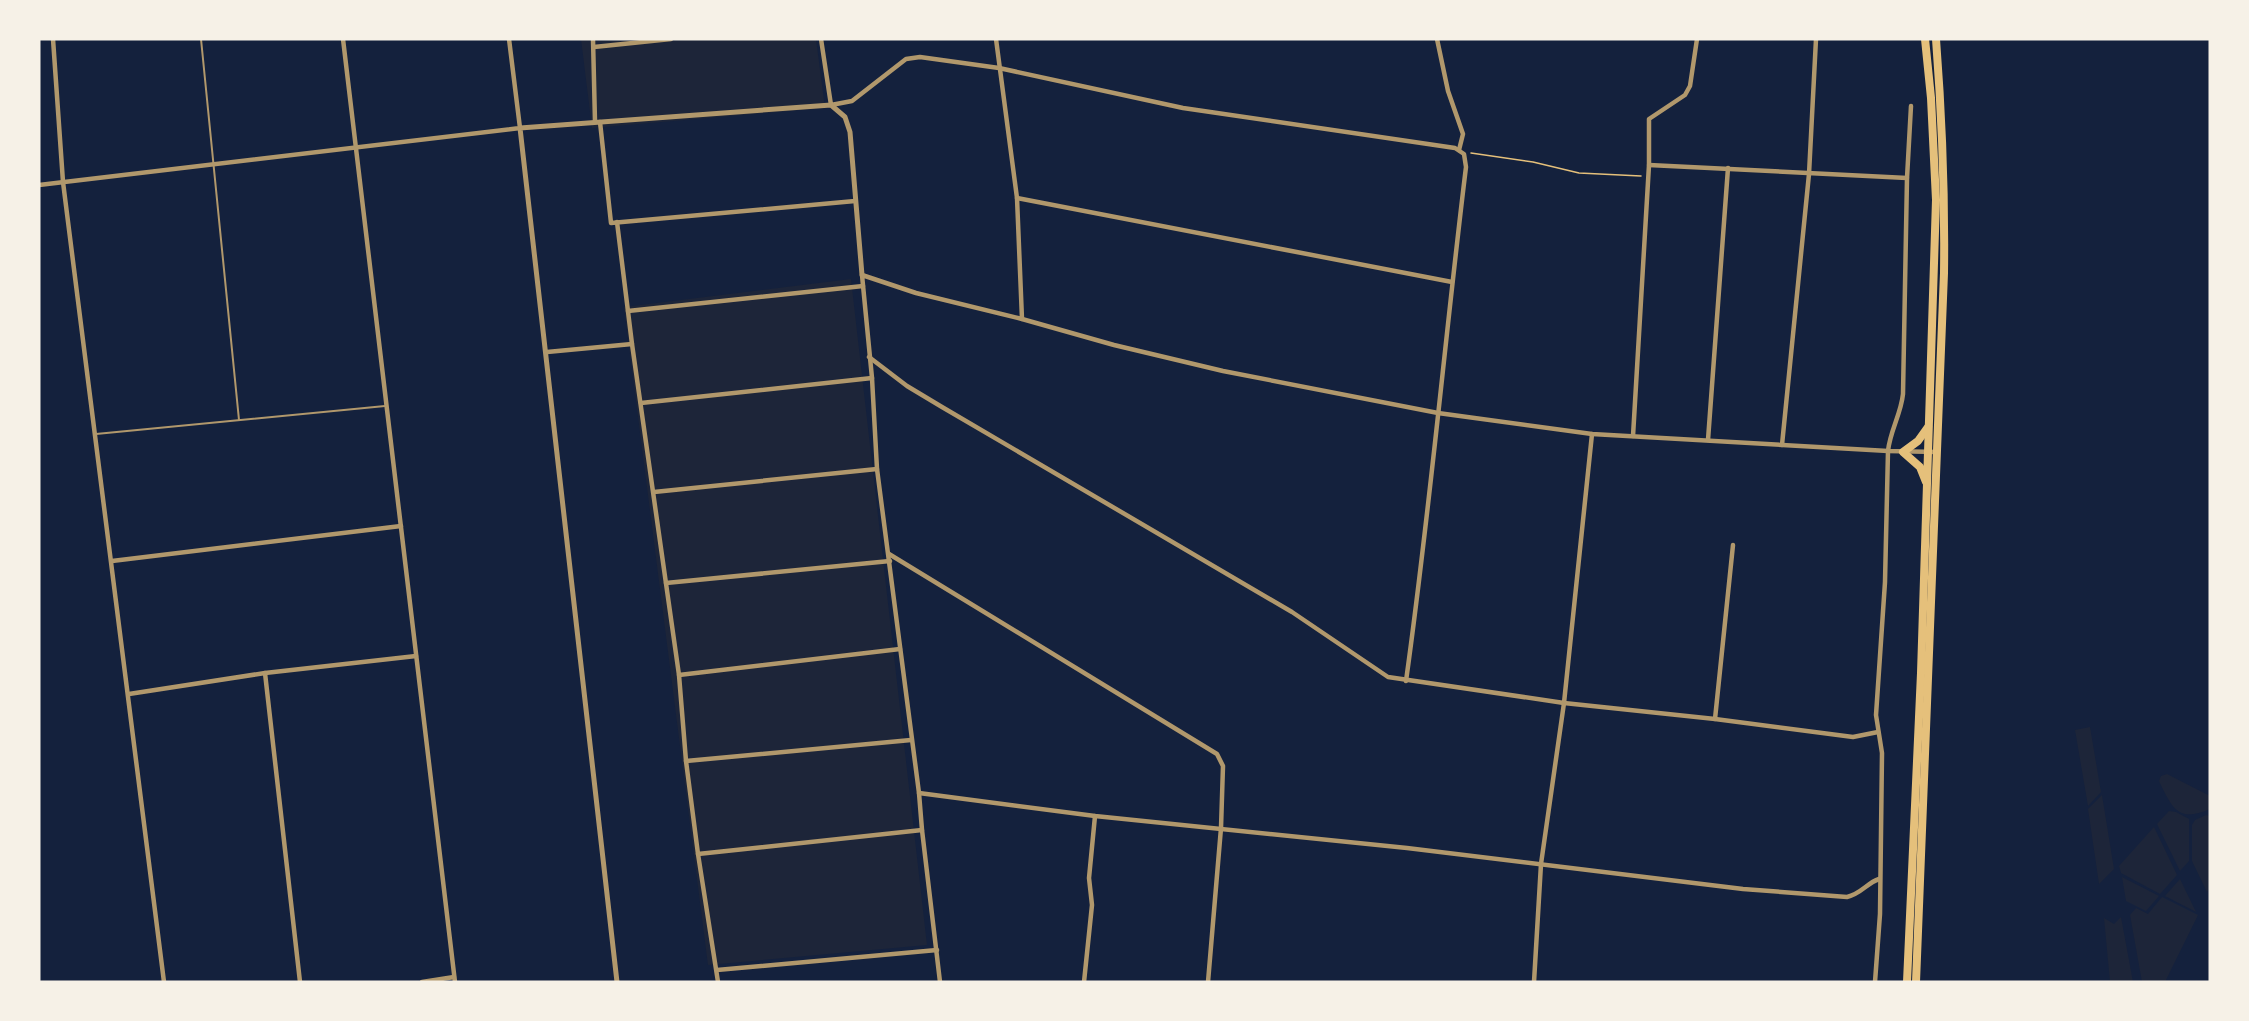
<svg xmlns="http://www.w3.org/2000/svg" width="2249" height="1021" font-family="'Sofia Sans Condensed',sans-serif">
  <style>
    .green { fill: #1d2539 }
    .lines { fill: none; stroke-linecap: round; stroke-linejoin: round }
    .path { stroke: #e5c07b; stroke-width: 1.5 }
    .service { stroke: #b1986c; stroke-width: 2 }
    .minor { stroke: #b1986c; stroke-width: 4.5 }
    .tertiary { stroke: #b1986c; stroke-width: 5 }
    .trunk { stroke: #e5c07b; stroke-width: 8 }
  </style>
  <rect width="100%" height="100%" fill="#14213d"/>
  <g class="green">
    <path d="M 581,39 L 816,39 L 825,108 L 592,128 Z"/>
    <path d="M 851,279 L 927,945 L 708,965 L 624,307 Z"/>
    <path d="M 2090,727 L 2101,792 L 2088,806 L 2075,730 Z"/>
    <path d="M 2167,774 L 2210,796 L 2210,809 C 2178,823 2172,808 2159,781 L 2161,776 Z"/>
    <path d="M 2102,795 L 2114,869 L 2099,884 L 2088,809 Z"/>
    <path d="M 2169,811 L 2176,812 L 2189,819 L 2189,861 L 2180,871 L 2157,824 Z"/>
    <path d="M 2206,815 L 2210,816 L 2210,887 L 2207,892 L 2192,861 L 2192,825 L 2195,820 Z"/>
    <path d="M 2154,827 L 2177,875 L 2160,894 L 2121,873 L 2119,866 Z"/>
    <path d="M 2122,877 L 2159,896 L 2146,911 L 2126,901 Z"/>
    <path d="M 2180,879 L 2196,912 L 2165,896 Z"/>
    <path d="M 2162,897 L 2198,915 L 2165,982 L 2142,982 L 2130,915 L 2136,908 L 2148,914 Z"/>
    <path d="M 2121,917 L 2133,982 L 2110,982 L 2104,918 L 2114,924 Z"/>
  </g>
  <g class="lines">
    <path class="path" d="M 1471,153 L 1533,162 L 1579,173 L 1641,176"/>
    <g class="service">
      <path d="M 201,39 L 239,420"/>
      <path d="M 96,434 L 385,406"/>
    </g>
    <g class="minor">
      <path d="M 53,39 L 63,182 L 164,982"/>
      <path d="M 343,39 L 455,982"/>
      <path d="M 593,39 L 595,122"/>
      <path d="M 821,39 L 831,105 L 852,101 L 906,59 L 920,57 L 999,68 L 1183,108 L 1455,148 L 1464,154 L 1466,167 C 1445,338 1430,510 1406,681"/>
      <path d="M 996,39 L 1017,198 L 1022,319"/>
      <path d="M 1437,39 L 1448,91 L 1463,134 L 1459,150"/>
      <path d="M 594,47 L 671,39"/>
      <path d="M 600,122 L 611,223 L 855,201"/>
      <path d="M 1649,165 L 1907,178"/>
      <path d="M 39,185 L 520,128 L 509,39"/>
      <path d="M 1017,198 L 1452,282"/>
      <path d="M 617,222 L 632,344 L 679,675 L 686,761 L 698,854 L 718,982"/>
      <path d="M 628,311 L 863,286"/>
      <path d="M 547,352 L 632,344"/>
      <path d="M 869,357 L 907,386 L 942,407 L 1292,612 L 1388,677 L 1564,703 L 1715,719 L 1853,737 L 1878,732"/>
      <path d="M 641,403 L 872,378"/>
      <path d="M 1633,436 L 1649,165 L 1649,119 L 1685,95 L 1690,86 L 1697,39"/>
      <path d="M 1708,440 L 1728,168"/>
      <path d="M 1782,445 L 1809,174 L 1816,39"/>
      <path d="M 654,492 L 877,469"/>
      <path d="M 889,554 L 1217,754 L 1223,766 L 1221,828 L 1208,982"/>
      <path d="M 112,561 L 401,526"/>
      <path d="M 666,583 L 890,561"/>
      <path d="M 265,673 L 300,982"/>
      <path d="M 679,675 L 900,649"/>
      <path d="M 129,694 L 265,673 L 416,656"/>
      <path d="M 1715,719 L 1733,545"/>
      <path d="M 686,761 L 911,740"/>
      <path d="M 919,793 L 1095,816 L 1407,848 L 1743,889 L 1847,897 C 1861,894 1867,883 1879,879"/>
      <path d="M 698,854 L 922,830"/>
      <path d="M 717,970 L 937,950"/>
      <path d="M 422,982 L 454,977"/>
      <path d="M 940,982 L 922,830 L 919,793 L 877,469 L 872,378 L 862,275 L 916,293 L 1022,319 L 1114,345 L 1223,371 L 1438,413 L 1592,434 L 1888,451 L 1938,452"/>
      <path d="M 1084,982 L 1092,905 L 1089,878 L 1095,816"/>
      <path d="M 1534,982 L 1541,864 L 1564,703 L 1592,434"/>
      <path d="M 1875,982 L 1880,914 L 1882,753 L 1876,715 L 1885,582 L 1888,451 C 1890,431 1901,414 1903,394 L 1907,178 L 1911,106"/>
    </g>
    <path class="tertiary" d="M 617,982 L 520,128 L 831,105 L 845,117 L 850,132 L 862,275"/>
    <g class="trunk">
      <path d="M 1926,482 L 1920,467 L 1903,452 L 1918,441 L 1928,427"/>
      <path d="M 1907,982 L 1921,673 L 1936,200 L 1931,98 L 1925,39"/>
      <path d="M 1916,982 L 1944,273 C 1945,194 1942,117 1936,39"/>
    </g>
  </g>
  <rect width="2249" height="1021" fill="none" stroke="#f6f1e7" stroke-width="81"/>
</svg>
